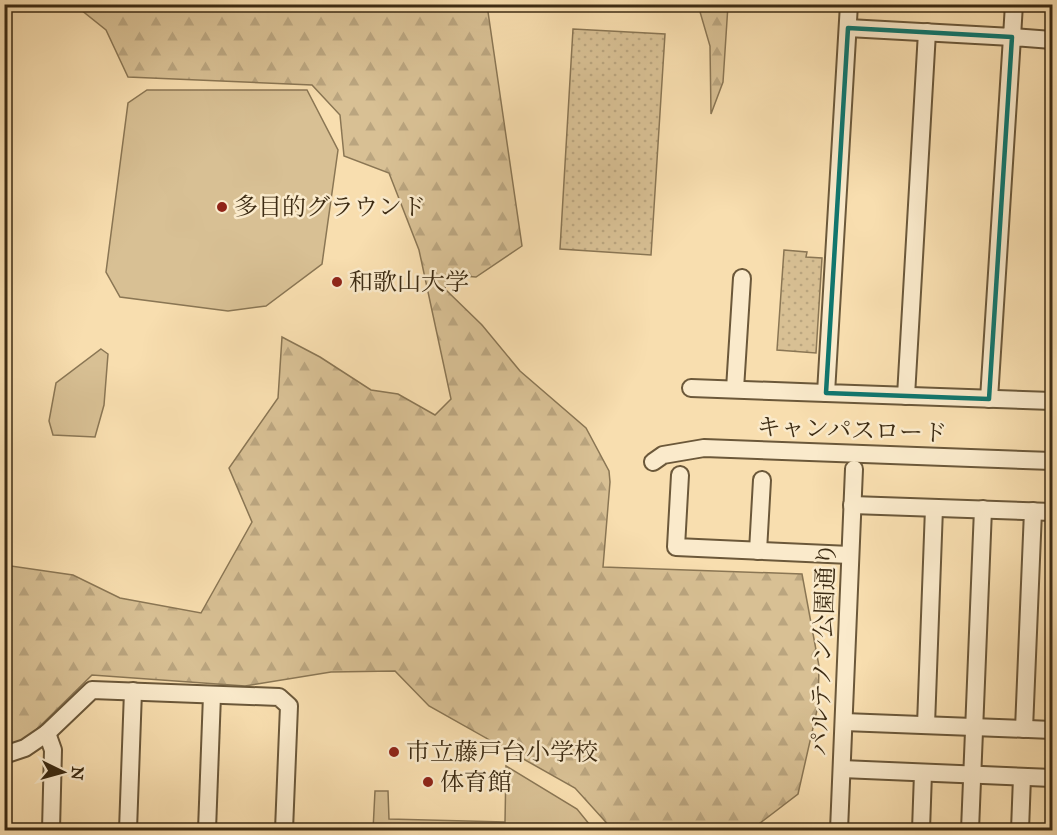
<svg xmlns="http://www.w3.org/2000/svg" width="1057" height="835" font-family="'IM FELL Great Primer','Noto Serif JP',serif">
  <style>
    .grass { fill: #d8c094; stroke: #8a7654; stroke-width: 1.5 }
    .forest { fill: url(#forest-firs); stroke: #8a7654; stroke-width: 1.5 }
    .park { fill: url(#park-dots); stroke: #8a7654; stroke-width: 1.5 }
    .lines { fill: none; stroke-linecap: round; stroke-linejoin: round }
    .minor-casing { stroke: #6b583a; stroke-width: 20 }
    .minor { stroke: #faeacb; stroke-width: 16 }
    .marked { fill: none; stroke: #0f766e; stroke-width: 4.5; stroke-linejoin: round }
    .poi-dot { fill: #8f2418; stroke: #faeacb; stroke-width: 2 }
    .labels { text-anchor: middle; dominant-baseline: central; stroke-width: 5; stroke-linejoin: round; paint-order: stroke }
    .poi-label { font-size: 24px; fill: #3c2b13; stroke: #faeacb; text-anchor: start }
    .street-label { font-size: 24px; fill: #3c2b13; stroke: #faeacb }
  </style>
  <defs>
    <pattern id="forest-firs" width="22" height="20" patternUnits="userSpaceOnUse" patternTransform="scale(1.5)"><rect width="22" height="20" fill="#d8c094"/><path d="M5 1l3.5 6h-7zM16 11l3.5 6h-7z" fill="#baa57f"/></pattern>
    <pattern id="park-dots" width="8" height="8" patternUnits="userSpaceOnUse" patternTransform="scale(1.5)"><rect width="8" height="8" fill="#d8c094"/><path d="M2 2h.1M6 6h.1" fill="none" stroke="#baa57f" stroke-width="1.8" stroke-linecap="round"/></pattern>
  </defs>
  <rect width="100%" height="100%" fill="#f8deaf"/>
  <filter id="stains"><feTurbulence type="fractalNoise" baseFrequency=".00333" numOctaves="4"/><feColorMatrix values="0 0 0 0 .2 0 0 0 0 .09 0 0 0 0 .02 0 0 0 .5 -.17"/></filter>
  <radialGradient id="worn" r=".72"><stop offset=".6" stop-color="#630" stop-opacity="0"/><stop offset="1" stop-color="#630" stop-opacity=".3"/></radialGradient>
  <g class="grass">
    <path d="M 147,90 L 307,90 L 338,150 L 322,264 L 266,306 L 228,311 L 120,297 L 106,272 L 128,103 Z"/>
    <path d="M 101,349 L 108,354 L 104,405 L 95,437 L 53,435 L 49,421 L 56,383 Z"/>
    <path d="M 506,766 L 577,809 L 594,830 L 373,830 L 375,791 L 388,791 L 389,819 L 505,822 Z"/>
  </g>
  <g class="forest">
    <path d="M 13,5 L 487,5 L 522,246 L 476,277 L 447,275 L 445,289 L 482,325 L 520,371 L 586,428 L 609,471 L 610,482 L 603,567 L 802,574 L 819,666 L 818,706 L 798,794 L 751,830 L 613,830 L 575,788 L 429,706 L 395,671 L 331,672 L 245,686 L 92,675 L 35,731 L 17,744 L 5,747 L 5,570 L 11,566 L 73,575 L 120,598 L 201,613 L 252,522 L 229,468 L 278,398 L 282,337 L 320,357 L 371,390 L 398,394 L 435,415 L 451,399 L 419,250 L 389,173 L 344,156 L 340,115 L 312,85 L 128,77 L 106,30 L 81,10 Z"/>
    <path d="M 698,5 L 728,5 L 723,82 L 711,114 L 710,46 Z"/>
  </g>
  <g class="park">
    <path d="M 573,29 L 665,34 L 651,255 L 560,249 Z"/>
    <path d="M 784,250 L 807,252 L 806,257 L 822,258 L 816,353 L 777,350 Z"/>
  </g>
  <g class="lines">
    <g class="minor-casing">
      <g id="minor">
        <path d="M 849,4 L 826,393 L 1052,401"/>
        <path d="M 848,28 L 1012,37 L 1014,4"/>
        <path d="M 691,388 L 826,393"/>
        <path d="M 735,389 L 742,278"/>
        <path d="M 906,396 L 927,32"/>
        <path d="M 989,399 L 1012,37 L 1052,40"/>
        <path d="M 653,462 L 663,455 L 704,448 L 1052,461"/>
        <path d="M 680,475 L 676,547 L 850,555"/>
        <path d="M 852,505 L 1052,512"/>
        <path d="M 758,551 L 762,480"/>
        <path d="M 844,722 L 1052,730"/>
        <path d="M 926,725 L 934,508"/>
        <path d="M 1024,729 L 1033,511"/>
        <path d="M 47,733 L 53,750 L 51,830"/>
        <path d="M 4,755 L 25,748 L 47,733 L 92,690 L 279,697 L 289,706 L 284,830"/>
        <path d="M 842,769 L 1052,778"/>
        <path d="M 128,830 L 133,691"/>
        <path d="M 207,830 L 212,695"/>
        <path d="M 839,830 L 854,469"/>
        <path d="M 921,830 L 923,773"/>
        <path d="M 970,830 L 983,509"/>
        <path d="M 1020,830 L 1022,777"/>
      </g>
    </g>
    <use href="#minor" class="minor"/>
  </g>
  <path class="marked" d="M 848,28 L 1012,37 L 989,399 L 826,393 Z"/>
  <g class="poi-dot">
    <circle cx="222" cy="207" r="6"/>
    <circle cx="337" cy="282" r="6"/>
    <circle cx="394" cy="752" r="6"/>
    <circle cx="428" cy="782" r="6"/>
  </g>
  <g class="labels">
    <g class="poi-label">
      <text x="234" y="207">多目的グラウンド</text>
      <text x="349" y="282">和歌山大学</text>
      <text x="406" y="752">市立藤戸台小学校</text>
      <text x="440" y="782">体育館</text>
    </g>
    <g class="street-label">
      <text transform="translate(852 430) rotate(2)">キャンパスロード</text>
      <text transform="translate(823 649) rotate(-88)">パルテノン公園通り</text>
    </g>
  </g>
  <rect width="1057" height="835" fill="none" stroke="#f8deaf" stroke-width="24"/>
  <rect x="6" y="6" width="1045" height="823" fill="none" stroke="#3c2b13" stroke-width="3"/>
  <rect x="12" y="12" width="1033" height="811" fill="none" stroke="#3c2b13" stroke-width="1.5"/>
  <g transform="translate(63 772) rotate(95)" stroke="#faeacb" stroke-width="4.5" paint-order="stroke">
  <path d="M0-4.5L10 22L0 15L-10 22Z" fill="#3c2b13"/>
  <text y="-9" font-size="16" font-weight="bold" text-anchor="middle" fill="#3c2b13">N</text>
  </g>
  <rect width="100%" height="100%" filter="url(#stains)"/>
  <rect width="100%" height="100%" fill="url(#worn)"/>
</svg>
